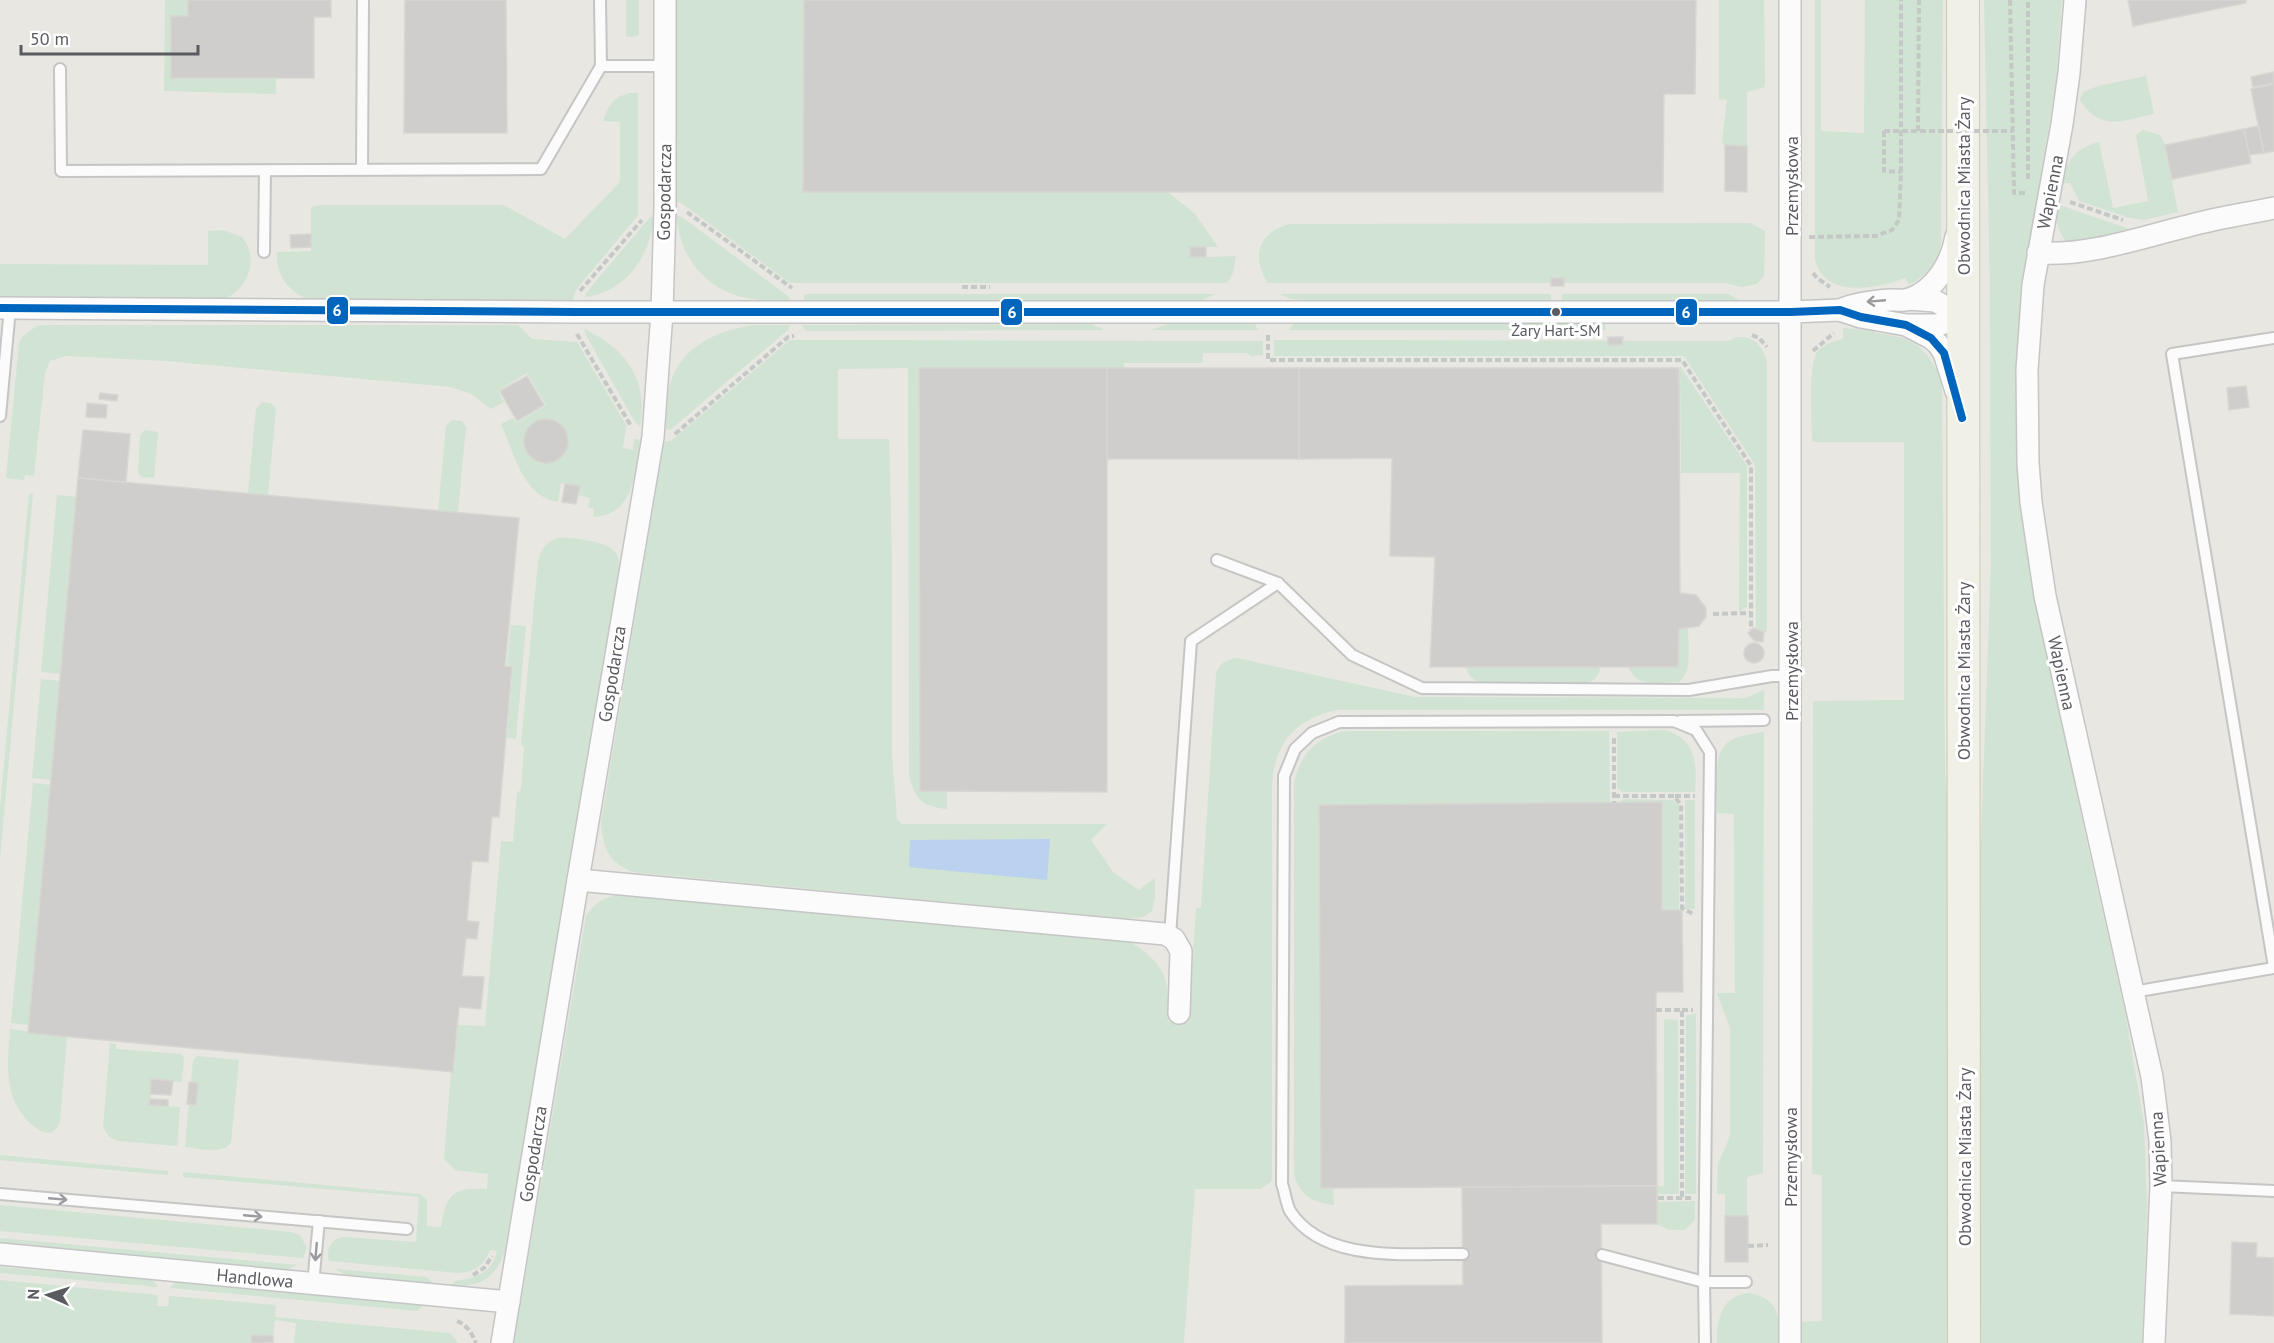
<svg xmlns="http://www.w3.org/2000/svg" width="2274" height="1343" font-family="'PT Sans',sans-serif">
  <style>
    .green { fill: #d1e3d2 }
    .water { fill: #bad1ef }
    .building { fill: #cfcecc; stroke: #d7d6d2; stroke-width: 1.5 }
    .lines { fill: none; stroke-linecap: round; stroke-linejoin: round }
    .service-casing { stroke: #c5c5c5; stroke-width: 14 }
    .minor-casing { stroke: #c5c5c5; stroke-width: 24 }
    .primary-casing { stroke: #cec9b3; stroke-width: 34 }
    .path { stroke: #c4c8c6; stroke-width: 4; stroke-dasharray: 6 3; stroke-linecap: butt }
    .service { stroke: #fcfbfb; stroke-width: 10 }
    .minor { stroke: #fcfbfb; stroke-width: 21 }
    .primary { stroke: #f0f0e6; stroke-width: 32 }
    .path-bridge { stroke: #c4c8c6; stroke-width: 4; stroke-dasharray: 6 3; stroke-linecap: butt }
    .bus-1-casing { stroke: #fff; stroke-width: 12 }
    .bus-1 { stroke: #0065bd; stroke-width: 8 }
    .oneway { stroke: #9a9b9e }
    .bus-dot { fill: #595b60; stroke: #fff; stroke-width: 2 }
    .labels { text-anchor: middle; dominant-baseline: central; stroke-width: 6; stroke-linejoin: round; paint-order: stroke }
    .bus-label { font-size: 16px; fill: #595b60; stroke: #fff }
    .street-label { font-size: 18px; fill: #595b60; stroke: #fff }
    .line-badge { stroke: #fff; stroke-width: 2 }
    .badge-label { font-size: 16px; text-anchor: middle; font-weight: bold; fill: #fff }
  </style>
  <rect width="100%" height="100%" fill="#e8e7e2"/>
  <g class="green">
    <path d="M 165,0 L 188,0 L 188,16 L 171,16 L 171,78 L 276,78 L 276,94 L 164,91 Z"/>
    <path d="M 626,0 L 639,0 L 639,35 L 632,37 L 626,36 Z"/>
    <path d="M 676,0 L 804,0 L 803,192 L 1168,192 L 1195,214 L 1218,247 L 1206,247 L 1206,257 L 1236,256 L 1233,273 L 1227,283 L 790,283 L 680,202 L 676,202 Z"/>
    <path d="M 1719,0 L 1764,0 L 1765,87 L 1747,92 L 1747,146 L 1725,145 L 1722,142 L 1727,100 L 1719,99 Z"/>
    <path d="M 1815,0 L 1821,0 L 1821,131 L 1864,133 L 1865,0 L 1943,0 L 1941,243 C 1936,267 1930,272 1909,285 L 1905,278 C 1877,289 1823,299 1815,259 Z"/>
    <path d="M 1984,0 L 2062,0 L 2056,82 L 2024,277 L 2019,333 L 2016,427 L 2026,548 L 2086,839 L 2125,1012 L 2144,1124 L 2147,1204 L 2142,1343 L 1979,1343 L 1979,893 L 1991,565 L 1990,289 Z"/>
    <path d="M 2146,76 L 2154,114 C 2122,120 2102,133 2080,100 L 2083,92 L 2098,86 Z"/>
    <path d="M 629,93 L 638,93 L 638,215 L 575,291 L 573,300 L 308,299 C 288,291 276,275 277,252 L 311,251 L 311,207 L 321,205 L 504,205 L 565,239 L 620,182 L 620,122 L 603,121 C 607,107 614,97 629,93 Z"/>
    <path d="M 2143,130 L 2160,135 L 2165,145 L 2178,212 L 2144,220 L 2130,218 L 2079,201 L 2070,183 L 2061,183 C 2068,160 2075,148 2099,142 L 2113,208 L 2148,201 L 2136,135 Z"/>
    <path d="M 2057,204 L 2126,228 L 2140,231 L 2072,246 C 2058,236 2055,220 2057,204 Z"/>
    <path d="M 677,216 L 682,217 L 789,297 L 790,300 C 776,300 761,301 747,298 C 706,290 679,257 677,216 Z"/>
    <path d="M 650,217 L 654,217 C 650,256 626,292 585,297 L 586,293 Z"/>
    <path d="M 1720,223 L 1750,223 L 1765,231 L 1764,276 L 1757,284 L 1742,287 L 1725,283 L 1268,283 C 1251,257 1258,233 1289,224 Z"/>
    <path d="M 223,230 L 242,237 C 260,259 248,290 222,300 L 0,299 L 0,264 L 208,265 L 208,231 Z"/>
    <path d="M 804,294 L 1215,294 L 1202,300 L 804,301 Z"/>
    <path d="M 1279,294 L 1551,294 L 1551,300 L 1306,300 L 1291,299 Z"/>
    <path d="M 1562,294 L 1728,294 L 1739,300 L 1562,301 Z"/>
    <path d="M 1091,324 L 1105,330 L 807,331 L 803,328 L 803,325 Z"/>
    <path d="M 1168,324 L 1255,324 L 1258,330 L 1151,330 Z"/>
    <path d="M 1294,324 L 1605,324 L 1606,330 L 1288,330 Z"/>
    <path d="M 38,325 L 518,325 L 532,339 L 577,342 L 626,425 L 623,448 L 633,450 L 634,439 L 640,440 C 635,472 635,515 593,517 L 594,509 L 588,507 L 590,498 L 578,495 L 579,486 L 561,483 L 558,502 C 522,497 514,451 501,424 L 513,418 L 516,423 L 546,405 L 527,373 L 498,391 L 504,402 L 491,409 L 471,394 L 451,387 L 166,361 L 66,356 L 50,361 L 45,373 L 34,476 L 25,475 L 24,480 L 6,478 L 19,343 L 22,337 Z"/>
    <path d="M 756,325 L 789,325 L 789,329 L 670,430 L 666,429 C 667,413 666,393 672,378 C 686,343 722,329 756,325 Z"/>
    <path d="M 1843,328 L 1871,330 L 1875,333 C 1916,338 1921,344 1942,378 L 1945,773 L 1953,872 L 1953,1343 L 1801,1343 L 1801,1322 L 1822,1321 L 1822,1175 L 1812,1174 L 1813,701 L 1904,700 L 1904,442 L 1812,442 C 1812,424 1808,365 1817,352 C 1823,344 1834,341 1843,339 Z"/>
    <path d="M 584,329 C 626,348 648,380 640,426 L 635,422 L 586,335 Z"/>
    <path d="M 1738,337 C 1755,336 1763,347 1767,362 L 1767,632 L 1758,631 L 1756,628 L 1755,465 L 1684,356 L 1274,356 L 1274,340 L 1728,341 Z"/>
    <path d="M 790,340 L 1263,341 L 1263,355 L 1251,356 L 1246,353 L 1203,353 L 1202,363 L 1124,363 L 1124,368 L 919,368 L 920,791 L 947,791 L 947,809 C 921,806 914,799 909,774 L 908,368 L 838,369 L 838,439 L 889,439 L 892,556 L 892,755 L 897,819 L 902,824 L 1107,824 L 1091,840 L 1113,872 L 1139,890 L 1155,878 L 1155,898 L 1152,911 L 1143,917 L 1126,919 L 633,872 C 609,863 603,848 601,823 L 664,442 L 671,441 Z"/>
    <path d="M 1680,366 L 1747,466 L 1747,607 L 1739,611 L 1740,473 L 1681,473 Z"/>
    <path d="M 262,402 L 271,403 L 276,409 L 268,495 L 248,493 L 256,409 Z"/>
    <path d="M 452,420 L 462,421 L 466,427 L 458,512 L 438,511 L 446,426 Z"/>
    <path d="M 145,430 L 158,432 L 154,478 L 141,477 L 138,473 L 140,435 Z"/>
    <path d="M 29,493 L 33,494 L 0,858 L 0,808 Z"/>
    <path d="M 57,495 L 77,497 L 60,674 L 41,672 Z"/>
    <path d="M 557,538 C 569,537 604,541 613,550 C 618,554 619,561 619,568 L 505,1251 C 495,1279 480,1287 451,1286 L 455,1281 C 475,1278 492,1274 497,1251 L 490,1250 C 484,1266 474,1272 458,1273 L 329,1261 C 326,1249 330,1241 342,1237 L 416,1242 L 419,1197 L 183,1177 L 183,1172 L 420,1194 L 427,1200 L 427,1226 L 441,1227 C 446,1194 453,1187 487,1189 L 488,1174 L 455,1170 L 444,1159 L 451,1071 L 454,1071 L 458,1025 L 485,1026 L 501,841 L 513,842 L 517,793 L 521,790 L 524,747 L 521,744 L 538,562 C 540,550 545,543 557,538 Z"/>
    <path d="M 511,625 L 526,626 L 516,739 L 507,738 L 513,666 L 507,665 Z"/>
    <path d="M 1679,629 L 1688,629 C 1688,645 1693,671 1679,682 C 1662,682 1635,689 1629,667 L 1678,667 Z"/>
    <path d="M 1237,658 L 1415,697 L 1746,698 L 1764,690 L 1764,710 L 1337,710 C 1295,719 1275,743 1272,785 L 1272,1176 L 1271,1182 L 1260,1189 L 1195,1189 L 1184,1343 L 514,1343 L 586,916 C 597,901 606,896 624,894 L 1127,940 C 1165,963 1170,977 1168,1021 L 1188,1023 L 1196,910 L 1196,908 L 1201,908 L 1216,673 C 1220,663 1226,660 1237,658 Z"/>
    <path d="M 1466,667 L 1599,667 L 1600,671 L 1594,680 L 1586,683 C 1562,683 1497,689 1477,681 C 1470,678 1468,673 1466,667 Z"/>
    <path d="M 41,679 L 60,681 L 51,780 L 32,778 Z"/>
    <path d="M 1665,730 C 1696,739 1697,764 1695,792 L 1623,792 L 1617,788 L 1617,732 Z"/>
    <path d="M 1347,731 L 1609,731 L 1610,805 L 1321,1188 L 1333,1188 L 1334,1205 C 1312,1202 1299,1196 1294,1173 L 1294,783 C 1300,754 1317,736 1347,731 Z"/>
    <path d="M 1764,732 L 1763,1173 L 1747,1177 L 1747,1216 L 1725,1216 L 1725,1194 L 1717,1194 L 1718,1164 L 1730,1136 L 1730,1028 L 1717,993 L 1735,993 L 1734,814 L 1717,813 C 1717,793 1710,753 1731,740 C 1740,735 1754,734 1764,732 Z"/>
    <path d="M 33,783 L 51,785 L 29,1025 L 11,1023 Z"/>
    <path d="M 1623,799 L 1673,800 L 1679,806 L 1679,910 L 1660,910 L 1618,805 Z"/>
    <rect x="1685" y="800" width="10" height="109"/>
    <path d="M 1696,1013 L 1696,1194 L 1685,1194 L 1686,1016 Z"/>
    <path d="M 1664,1019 L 1678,1020 L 1679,1194 L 1657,1194 L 1657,1186 L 1664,1186 Z"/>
    <path d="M 10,1029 L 67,1037 L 60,1121 L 57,1128 L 50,1133 C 39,1132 33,1126 26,1119 C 3,1093 8,1061 10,1029 Z"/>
    <path d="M 110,1043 L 116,1044 L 116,1049 L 181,1054 L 184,1058 L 182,1082 L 151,1080 L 150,1105 L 180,1107 L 177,1146 L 118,1141 C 110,1138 107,1135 103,1127 Z"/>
    <path d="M 197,1056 L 239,1060 L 231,1142 C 223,1156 199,1148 185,1147 L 193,1060 Z"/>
    <path d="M 0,1155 L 168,1171 L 168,1175 L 0,1160 Z"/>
    <path d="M 1695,1201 L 1695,1220 L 1685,1230 L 1669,1230 L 1657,1224 L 1657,1202 Z"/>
    <path d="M 0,1205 L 291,1232 L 300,1235 L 307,1248 L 303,1258 L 0,1231 Z"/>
    <path d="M 0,1238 L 297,1265 L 287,1270 L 272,1269 L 0,1245 Z"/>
    <path d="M 0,1267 L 152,1280 L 158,1287 L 0,1273 Z"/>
    <path d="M 335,1269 L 427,1277 L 433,1283 L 350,1277 Z"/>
    <path d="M 0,1280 L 158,1295 L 157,1306 L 168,1306 L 169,1296 L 276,1305 L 275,1317 L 450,1333 L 458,1343 L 294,1343 L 296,1323 L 275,1320 L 273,1336 L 252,1335 L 251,1343 L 0,1343 Z"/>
    <path d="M 176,1282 L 424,1305 L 417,1311 L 170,1288 Z"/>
    <path d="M 1749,1293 C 1779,1298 1780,1317 1779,1343 L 1717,1343 C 1717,1319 1721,1296 1749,1293 Z"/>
  </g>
  <path class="water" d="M 1050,839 L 1047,880 L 909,867 L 910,840 Z"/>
  <g class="building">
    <path d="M 188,0 L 331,0 L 331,17 L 314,17 L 314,78 L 171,78 L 171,16 L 188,16 Z"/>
    <path d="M 405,0 L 506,0 L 507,133 L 404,133 Z"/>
    <path d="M 804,0 L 1696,0 L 1695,94 L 1664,94 L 1663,192 L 803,192 Z"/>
    <path d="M 2128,0 L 2246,0 L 2246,3 L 2133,26 Z"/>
    <path d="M 2273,72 L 2274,83 L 2253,87 L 2251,77 Z"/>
    <path d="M 2274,84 L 2274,151 L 2264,153 L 2251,89 Z"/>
    <path d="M 2258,126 L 2264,153 L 2249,155 L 2244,129 Z"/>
    <path d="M 2244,129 L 2251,163 L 2172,179 L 2165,145 Z"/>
    <path d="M 1725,145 L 1747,146 L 1747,192 L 1725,191 Z"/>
    <path d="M 311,234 L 311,247 L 291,248 L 290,235 Z"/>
    <rect x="1190" y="247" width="16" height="10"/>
    <rect x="1551" y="278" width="13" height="8"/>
    <path d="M 1608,337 L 1623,337 L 1622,345 L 1608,345 Z"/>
    <path d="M 919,368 L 1107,368 L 1107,792 L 920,791 Z"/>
    <rect x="1107" y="368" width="192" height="91"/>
    <path d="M 1299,368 L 1679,368 L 1680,593 L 1696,595 L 1706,608 L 1706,617 L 1699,626 L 1679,629 L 1678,667 L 1430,667 L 1435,557 L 1390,556 L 1392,458 L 1299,459 Z"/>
    <path d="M 527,376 L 544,405 L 517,421 L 500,391 Z"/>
    <path d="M 2246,386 L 2249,407 L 2229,410 L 2227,388 Z"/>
    <path d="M 100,393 L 118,395 L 117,401 L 99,399 Z"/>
    <path d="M 87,403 L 107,405 L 106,418 L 86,417 Z"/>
    <circle cx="546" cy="441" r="22"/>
    <path d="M 83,430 L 130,434 L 126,482 L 78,478 Z"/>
    <path d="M 78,478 L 519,518 L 505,666 L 512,667 L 499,817 L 492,817 L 488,862 L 472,861 L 467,921 L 479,922 L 477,939 L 466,938 L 462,976 L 484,977 L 481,1009 L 459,1007 L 453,1072 L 28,1033 Z"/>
    <path d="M 565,484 L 580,486 L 576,504 L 562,502 Z"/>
    <path d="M 1754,628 L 1764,632 L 1763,642 L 1755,641 L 1750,636 L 1748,633 Z"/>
    <circle cx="1754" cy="653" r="10"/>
    <path d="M 1662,802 L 1662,910 L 1682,910 L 1683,992 L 1656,992 L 1657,1186 L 1321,1188 L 1319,805 Z"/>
    <path d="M 151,1079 L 173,1081 L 171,1095 L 150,1094 Z"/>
    <path d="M 189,1082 L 198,1083 L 196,1105 L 187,1104 Z"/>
    <path d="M 150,1099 L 168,1100 L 168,1106 L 149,1105 Z"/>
    <path d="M 1657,1186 L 1657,1224 L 1601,1224 L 1602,1343 L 1345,1343 L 1345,1286 L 1463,1285 L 1462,1187 Z"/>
    <rect x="1725" y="1216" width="23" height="46"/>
    <path d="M 2232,1242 L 2257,1243 L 2256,1257 L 2274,1258 L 2274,1316 L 2230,1314 Z"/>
    <path d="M 252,1335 L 273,1336 L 273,1343 L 251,1343 Z"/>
  </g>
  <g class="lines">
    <g class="service-casing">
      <g id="service">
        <path d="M 600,0 L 601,66 L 665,66"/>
        <path d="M 60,69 L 61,171 L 541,169 L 601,66"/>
        <path d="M 362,169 L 363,0"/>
        <path d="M 264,252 L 265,171"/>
        <path d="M 0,416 L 10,308"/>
        <path d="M 1217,560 L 1278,583 L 1352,655 L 1422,688 L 1689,690 L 1772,676 L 1791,676"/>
        <path d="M 1680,721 L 1764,720"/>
        <path d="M 1170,936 L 1191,641 L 1278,583"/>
        <path d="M 2274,967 L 2172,354 L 2274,338"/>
        <path d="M 2133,992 L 2274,968"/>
        <path d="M 2161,1186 L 2274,1191"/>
        <path d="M 0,1194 L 407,1229"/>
        <path d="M 1463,1254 C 1408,1253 1324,1264 1290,1211 C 1286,1203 1285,1192 1282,1184 L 1284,776 L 1295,749 L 1312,733 L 1339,722 L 1674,721 L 1696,730 L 1710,752 L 1704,1282 L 1746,1282"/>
        <path d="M 1602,1255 L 1704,1282 L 1705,1343"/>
        <path d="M 313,1284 L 319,1221"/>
      </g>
    </g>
    <g class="minor-casing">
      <g id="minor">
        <path d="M 2075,0 L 2069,73 L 2062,124 L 2033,285 L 2027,370 L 2028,463 L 2031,502 L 2045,596 L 2152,1077 L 2160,1141 L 2161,1186 L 2154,1343"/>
        <path d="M 2038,253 C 2090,256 2138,238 2188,226 C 2216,218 2245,214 2274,208"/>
        <path d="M 1909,299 L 1935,301 L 1963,316"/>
        <path d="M 0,308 L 577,312 L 1791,312 L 1840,310 L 1861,317 L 1906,325 L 1931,338 L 1938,344 L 1944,353 L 1956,391"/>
        <path d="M 1840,310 C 1856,303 1873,301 1891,300 C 1896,300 1904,301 1910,299 C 1936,289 1951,263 1956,237"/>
        <path d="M 1908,325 L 1938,325 L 1963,316"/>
        <path d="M 578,880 L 1165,934 L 1174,939 L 1181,951 L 1179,1013"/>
        <path d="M 0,1254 L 509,1302"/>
        <path d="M 502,1343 L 578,880 L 653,437 L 662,312 L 665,208 L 665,0"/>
        <path d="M 1790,1343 L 1790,0"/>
      </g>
    </g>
    <g class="primary-casing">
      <path id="primary" d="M 1963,0 L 1964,1343"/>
    </g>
    <g class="path">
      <path d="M 2010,0 L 2014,191 L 2014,193 L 2027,193"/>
      <path d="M 1884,131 L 1884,171 L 1901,172"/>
      <path d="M 1918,131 L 1919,0"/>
      <path d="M 2028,179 L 2028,0"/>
      <path d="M 2070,202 L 2123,220"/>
      <path d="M 687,212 L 792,288"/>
      <path d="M 1809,237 L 1876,236 L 1892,230 L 1899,220 L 1901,172 L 1901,0"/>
      <path d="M 1813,273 L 1817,278 L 1830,287"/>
      <path d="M 962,287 L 990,287"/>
      <path d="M 580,291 L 642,220"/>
      <path d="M 577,334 L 631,426"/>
      <path d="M 1268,335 L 1268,360 L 1682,360 L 1751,466 L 1751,630"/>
      <path d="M 1752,335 L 1759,338 L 1767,347"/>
      <path d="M 1813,351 L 1834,333"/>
      <path d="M 675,434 L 788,337 L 794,336"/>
      <path d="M 1713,614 L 1751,613"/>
      <path d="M 1614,738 L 1614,803"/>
      <path d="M 1614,796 L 1674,796 L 1681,805 L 1682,908 L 1693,914"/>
      <path d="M 1675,796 L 1695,796"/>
      <path d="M 1656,1010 L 1682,1010 L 1682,1198"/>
      <path d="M 1682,1010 L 1693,1010"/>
      <path d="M 1658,1198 L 1691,1198"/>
      <path d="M 1748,1246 L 1768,1245"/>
      <path d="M 473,1275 L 484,1268 L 492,1256"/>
      <path d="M 457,1321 C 467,1325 472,1333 476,1343"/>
    </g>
    <use href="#service" class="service"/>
    <use href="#minor" class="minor"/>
    <use href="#primary" class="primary"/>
    <path class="path-bridge" d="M 1884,131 L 2013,131"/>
    <g class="bus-1-casing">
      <path id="bus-1" d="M 0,308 L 577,312 L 1791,312 L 1840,310 L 1861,317 L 1906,325 L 1931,338 L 1944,353 L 1962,418"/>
    </g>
    <use href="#bus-1" class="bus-1"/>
  </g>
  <defs><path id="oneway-shaft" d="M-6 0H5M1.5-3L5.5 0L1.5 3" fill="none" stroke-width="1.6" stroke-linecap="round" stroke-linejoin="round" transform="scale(1.5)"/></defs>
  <g class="oneway">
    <use href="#oneway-shaft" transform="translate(1876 301) rotate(175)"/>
    <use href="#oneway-shaft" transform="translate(58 1199) rotate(5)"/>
    <use href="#oneway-shaft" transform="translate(253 1216) rotate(5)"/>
    <use href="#oneway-shaft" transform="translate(316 1252) rotate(95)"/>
  </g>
  <circle class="bus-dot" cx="1556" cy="312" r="5"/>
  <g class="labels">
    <g class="bus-label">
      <text x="1556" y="330">Żary Hart-SM</text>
    </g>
    <g class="street-label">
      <text transform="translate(1791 186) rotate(-90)">Przemysłowa</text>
      <text transform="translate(1963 186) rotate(-90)">Obwodnica Miasta Żary</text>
      <text transform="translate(664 192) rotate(-89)">Gospodarcza</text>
      <text transform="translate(2050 192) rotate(-79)">Wapienna</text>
      <text transform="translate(1791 671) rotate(-90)">Przemysłowa</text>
      <text transform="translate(1963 671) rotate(-90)">Obwodnica Miasta Żary</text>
      <text transform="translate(2062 673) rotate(78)">Wapienna</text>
      <text transform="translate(612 674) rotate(-81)">Gospodarcza</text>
      <text transform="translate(2158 1149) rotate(-93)">Wapienna</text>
      <text transform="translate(533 1154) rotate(-81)">Gospodarcza</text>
      <text transform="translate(1790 1157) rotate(-90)">Przemysłowa</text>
      <text transform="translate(1964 1157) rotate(-90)">Obwodnica Miasta Żary</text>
      <text transform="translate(255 1278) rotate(5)">Handlowa</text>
    </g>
  </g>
  <g class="line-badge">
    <rect x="326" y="296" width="23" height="29" rx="6" fill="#0065bd"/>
    <rect x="1000" y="298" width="23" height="28" rx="6" fill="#0065bd"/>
    <rect x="1675" y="298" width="23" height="28" rx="6" fill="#0065bd"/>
  </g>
  <g class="badge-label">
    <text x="337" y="316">6</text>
    <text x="1012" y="318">6</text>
    <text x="1686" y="318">6</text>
  </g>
  <g transform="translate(48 1295) rotate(273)" stroke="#ffffff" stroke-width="4.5" paint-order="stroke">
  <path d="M0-4.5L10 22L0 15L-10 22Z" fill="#595b60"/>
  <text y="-9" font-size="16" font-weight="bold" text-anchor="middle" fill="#595b60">N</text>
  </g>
  <path d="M21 45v9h177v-9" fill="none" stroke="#595b60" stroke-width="3"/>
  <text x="30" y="45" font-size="18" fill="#595b60" stroke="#ffffff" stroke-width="4.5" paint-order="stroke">50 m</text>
</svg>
